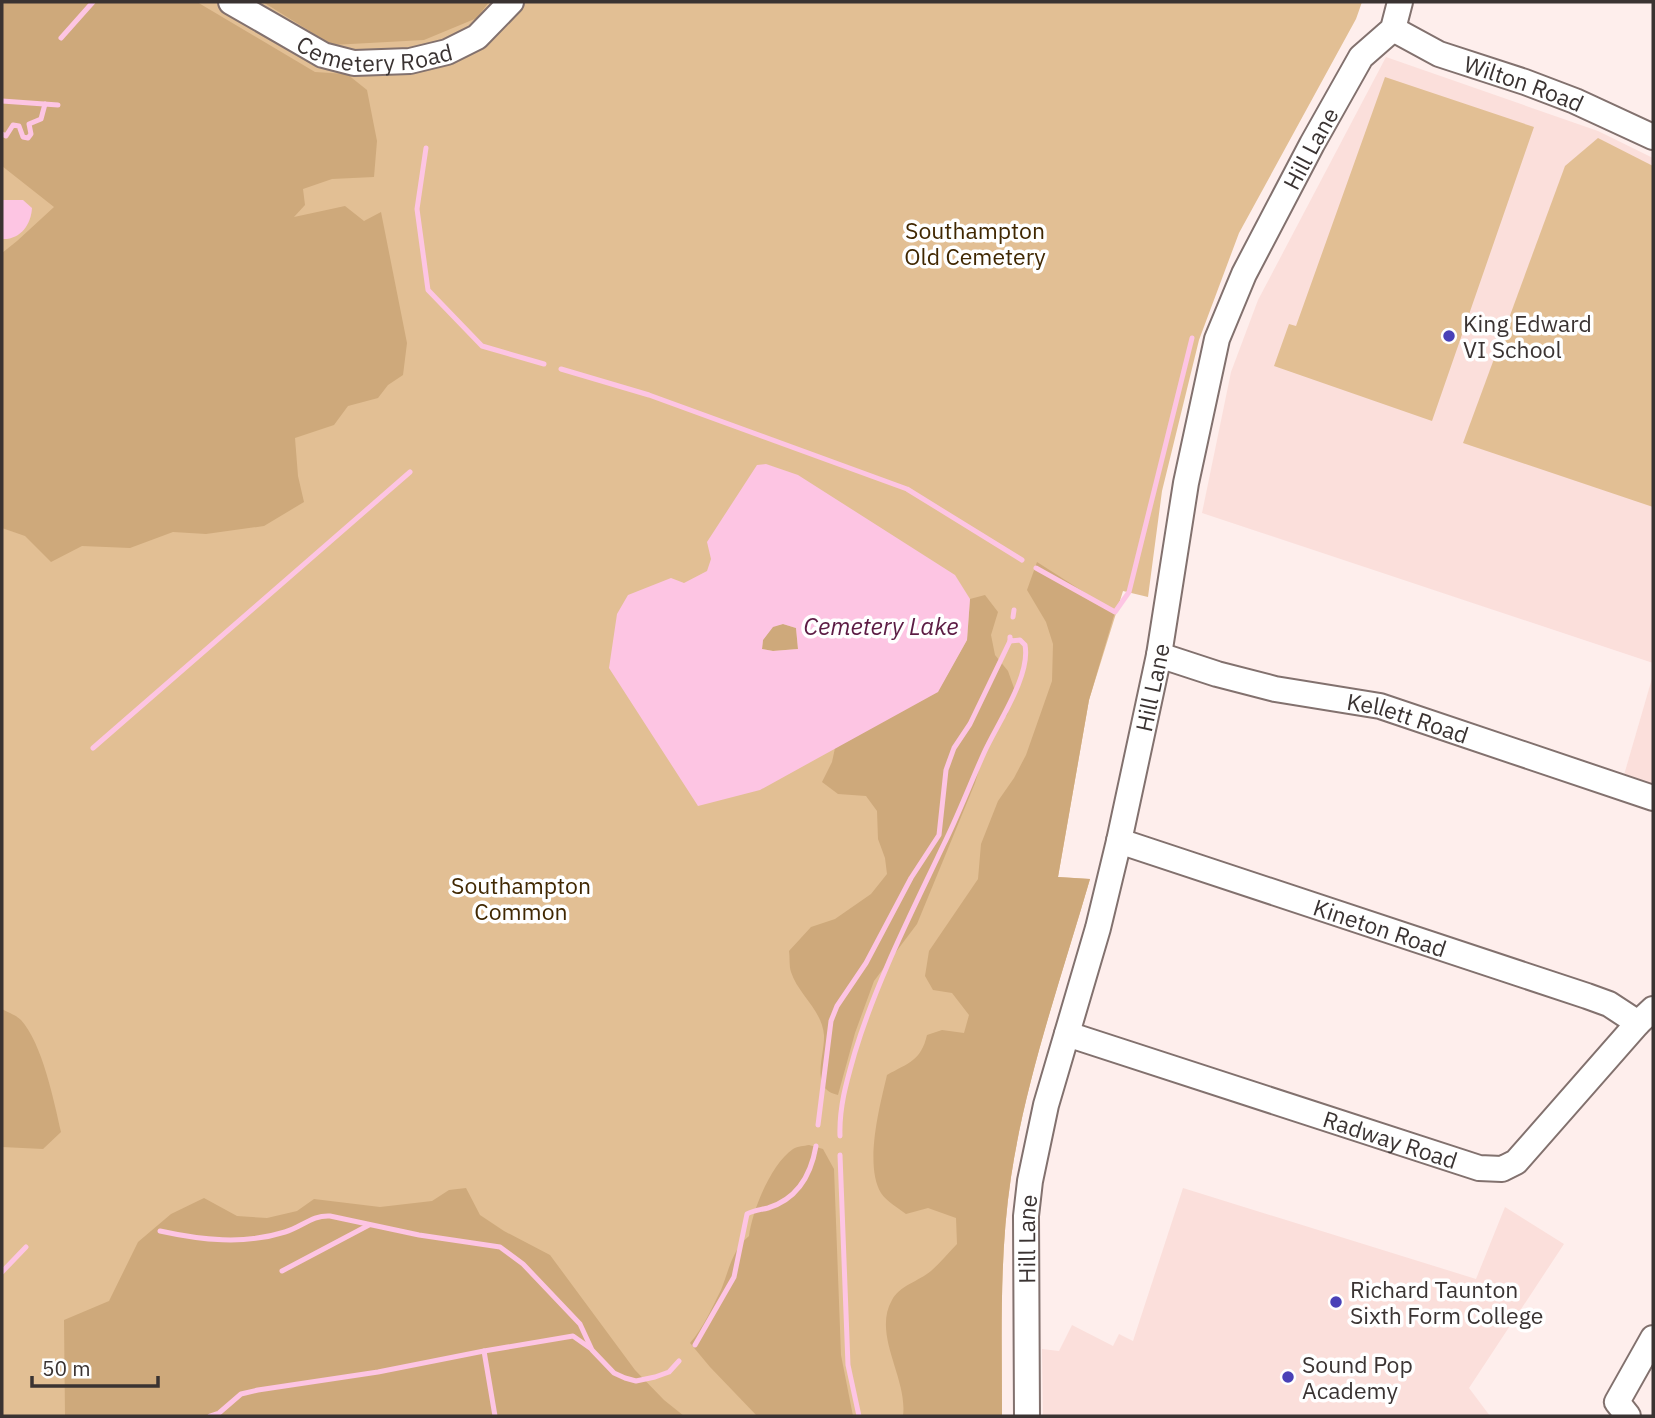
<svg xmlns="http://www.w3.org/2000/svg" width="1655" height="1418" font-family="'IBM Plex Sans',sans-serif">
  <style>
    .built { fill: #fbdfdb }
    .green { fill: #e2bf94 }
    .forest { fill: #cea97b }
    .water { fill: #fdc5e3; fill-rule: evenodd }
    .lines { fill: none; stroke-linecap: round; stroke-linejoin: round }
    .stream { stroke: #fdc5e3; stroke-width: 5 }
    .minor-casing { stroke: #82716e; stroke-width: 28 }
    .minor { stroke: #fff; stroke-width: 24 }
    .poi-dot { fill: #4a41b7; stroke: #fff; stroke-width: 2.5 }
    .labels { text-anchor: middle; dominant-baseline: central; stroke-width: 7; stroke-linejoin: round; paint-order: stroke }
    .street-label { font-size: 23px; fill: #3a3332; stroke: #fff }
    .park-label { font-size: 23px; fill: #402701; stroke: #fff }
    .poi-label { font-size: 23px; fill: #3a3332; stroke: #fff; text-anchor: start }
    .water-label { font-size: 24px; font-style: italic; fill: #5c1c44; stroke: #fff }
  </style>
  <rect width="100%" height="100%" fill="#feeeec"/>
  <g class="built">
    <path d="M 1386,57 L 1598,131 L 1653,158 L 1653,663 L 1202,513 L 1231,372 L 1258,300 Z"/>
    <path d="M 1653,675 L 1653,784 L 1624,775 Z"/>
    <path d="M 1183,1188 L 1476,1279 L 1505,1207 L 1564,1244 L 1469,1388 L 1490,1416 L 1043,1416 L 1042,1349 L 1059,1351 L 1072,1325 L 1113,1346 L 1119,1334 L 1133,1341 Z"/>
  </g>
  <g class="green">
    <path d="M 2,2 L 1362,2 L 1356,19 L 1239,233 L 1199,340 L 1162,491 L 1148,597 L 1123,591 L 1089,700 L 1058,877 L 1090,879 C 1062,975 1026,1077 1011,1177 C 999,1256 1002,1337 1002,1416 L 2,1416 Z"/>
    <path d="M 1385,77 L 1534,127 L 1432,421 L 1274,366 L 1289,324 L 1296,326 Z"/>
    <path d="M 1598,138 L 1653,166 L 1653,507 L 1463,443 L 1565,166 Z"/>
  </g>
  <g class="forest">
    <path d="M 2,2 L 197,2 L 315,72 L 347,74 L 367,90 L 377,141 L 374,177 L 332,179 L 303,189 L 305,205 L 294,217 L 345,206 L 364,221 L 381,212 L 407,343 L 403,375 L 388,385 L 378,398 L 348,406 L 334,425 L 295,438 L 298,476 L 304,502 L 264,526 L 206,534 L 173,532 L 130,548 L 82,546 L 51,562 L 25,536 L 2,528 L 2,253 L 17,241 L 54,207 L 2,166 Z"/>
    <path d="M 263,2 L 489,2 L 477,18 L 424,40 L 332,45 Z"/>
    <path d="M 1037,562 L 1115,612 L 1089,700 L 1058,877 L 1090,879 C 1062,976 1026,1077 1011,1177 C 999,1256 1002,1337 1002,1416 L 903,1416 C 908,1378 872,1335 892,1300 C 899,1286 919,1281 931,1271 C 940,1263 948,1253 957,1244 L 956,1218 L 928,1208 L 906,1214 C 898,1208 886,1201 881,1193 C 864,1165 880,1105 887,1075 C 908,1063 921,1061 927,1035 L 942,1030 L 964,1033 L 969,1015 L 952,993 L 933,990 L 925,976 L 929,951 L 978,879 L 981,844 L 998,801 L 1014,778 L 1026,755 L 1052,681 L 1053,644 L 1046,622 L 1027,590 Z"/>
    <path d="M 985,595 L 998,612 L 991,635 L 995,655 L 1008,671 L 1014,688 L 1007,715 L 998,724 L 984,753 L 975,783 L 917,924 L 874,981 L 855,1033 L 838,1095 C 809,1089 825,1056 824,1035 C 822,1010 798,994 791,972 C 789,966 790,957 789,951 L 811,927 L 835,919 L 871,894 L 887,874 L 885,858 L 878,839 L 877,811 L 866,796 L 838,794 L 822,782 L 832,762 L 835,748 L 938,691 L 967,640 L 970,599 Z"/>
    <path d="M 783,624 L 796,628 L 798,649 L 773,651 L 762,649 L 763,640 L 773,626 Z"/>
    <path d="M 2,1009 C 7,1012 16,1015 21,1020 C 42,1043 54,1101 61,1132 L 43,1149 L 2,1147 Z"/>
    <path d="M 809,1145 L 823,1149 L 834,1169 L 841,1355 L 853,1416 L 757,1416 L 710,1367 L 690,1343 C 703,1328 712,1308 721,1290 C 729,1270 732,1250 749,1236 C 752,1211 771,1164 793,1149 C 798,1146 804,1146 809,1145 Z"/>
    <path d="M 466,1188 L 480,1215 L 504,1231 L 550,1255 L 635,1370 L 664,1400 L 684,1416 L 65,1416 L 64,1320 L 109,1301 L 138,1242 L 171,1214 L 204,1198 L 237,1216 L 267,1218 L 297,1211 L 314,1199 L 380,1207 L 432,1201 L 449,1190 Z"/>
  </g>
  <g class="water">
    <path d="M 2,200 L 23,200 L 32,208 C 31,225 20,240 2,239 Z"/>
    <path d="M 766,464 L 798,475 L 955,575 L 970,599 L 967,640 L 938,692 L 760,790 L 698,806 L 609,668 L 617,614 L 628,595 L 671,578 L 684,583 L 707,571 L 711,559 L 707,542 L 757,465 ZM 783,624 L 796,628 L 798,649 L 773,651 L 762,649 L 763,640 L 773,627 Z"/>
  </g>
  <g class="lines">
    <g class="stream">
      <path d="M 61,38 L 93,2"/>
      <path d="M 2,101 L 58,105"/>
      <path d="M 2,134 L 6,136 L 13,125 L 19,126 L 23,137 L 28,138 L 31,134 L 29,124 L 41,119 L 45,104"/>
      <path d="M 426,148 L 417,209 L 428,290 L 482,346 L 544,364"/>
      <path d="M 561,369 L 649,395 L 907,489 L 1022,560"/>
      <path d="M 1036,568 L 1115,612 L 1129,592 L 1192,338"/>
      <path d="M 1013,617 L 1014,610"/>
      <path d="M 93,748 L 410,472"/>
      <path d="M 818,1125 L 831,1021 L 837,1006 L 866,963 L 911,878 L 939,835 L 946,770 L 954,748 L 970,724 L 1010,641"/>
      <path d="M 840,1136 C 839,1106 847,1080 855,1052 C 877,980 911,914 943,846 C 958,816 970,784 984,753 C 997,724 1031,676 1025,645 L 1020,640 L 1010,641 L 1010,637"/>
      <path d="M 840,1155 L 848,1365 L 859,1416"/>
      <path d="M 160,1231 C 201,1240 244,1245 285,1232 C 302,1227 312,1215 330,1216 L 419,1235 L 500,1247 L 523,1264 L 580,1324 L 592,1350 L 614,1373 L 625,1378 L 636,1381 L 655,1377 L 669,1372 L 679,1361"/>
      <path d="M 282,1271 L 369,1225"/>
      <path d="M 2,1272 L 26,1247"/>
      <path d="M 695,1345 L 734,1277 L 747,1214 C 754,1210 760,1210 768,1208 C 797,1199 811,1175 816,1146"/>
      <path d="M 484,1351 L 495,1416"/>
      <path d="M 210,1416 L 219,1413 L 241,1394 L 258,1390 L 378,1372 L 484,1351 L 573,1336 L 590,1348"/>
    </g>
    <g class="minor-casing">
      <g id="minor">
        <path id="s1" d="M 231,2 L 323,55 L 354,63 L 410,61 L 447,52 L 477,37 L 511,2"/>
        <path id="s2" d="M 1393,29 L 1439,54 L 1525,82 L 1575,101 L 1653,137"/>
        <path id="s3" d="M 1159,655 L 1217,674 L 1275,689 L 1380,706 L 1653,798"/>
        <path id="s4" d="M 1119,841 L 1587,996 L 1609,1004 L 1638,1023"/>
        <path id="s5" d="M 1067,1034 L 1479,1168 L 1502,1169 L 1516,1162 L 1638,1023 L 1653,1009"/>
        <path id="s6" d="M 1027,1416 L 1026,1216 L 1030,1181 L 1046,1105 L 1098,928 L 1119,841 L 1159,655 L 1186,483 L 1217,339 L 1244,274 L 1312,144 L 1361,57 L 1393,29 L 1400,2"/>
        <path d="M 1628,1416 L 1617,1402 L 1653,1338"/>
      </g>
    </g>
    <use href="#minor" class="minor"/>
  </g>
  <g class="poi-dot">
    <circle cx="1449" cy="336" r="7"/>
    <circle cx="1336" cy="1302" r="7"/>
    <circle cx="1288" cy="1377" r="7"/>
  </g>
  <g class="labels">
    <g class="street-label">
      <text stroke="none"><textPath href="#s1" startOffset="158">Cemetery Road</textPath></text>
      <text stroke="none"><textPath href="#s2" startOffset="142">Wilton Road</textPath></text>
      <text stroke="none"><textPath href="#s6" startOffset="1311">Hill Lane</textPath></text>
      <text stroke="none"><textPath href="#s6" startOffset="744">Hill Lane</textPath></text>
      <text stroke="none"><textPath href="#s3" startOffset="257">Kellett Road</textPath></text>
      <text stroke="none"><textPath href="#s4" startOffset="275">Kineton Road</textPath></text>
      <text stroke="none"><textPath href="#s5" startOffset="340">Radway Road</textPath></text>
      <text stroke="none"><textPath href="#s6" startOffset="177">Hill Lane</textPath></text>
    </g>
    <g class="park-label">
      <text x="975" y="230">Southampton<tspan x="975" dy="26">Old Cemetery</tspan></text>
      <text x="521" y="885">Southampton<tspan x="521" dy="26">Common</tspan></text>
    </g>
    <g class="poi-label">
      <text x="1463" y="323">King Edward<tspan x="1463" dy="26">VI School</tspan></text>
      <text x="1350" y="1289">Richard Taunton<tspan x="1350" dy="26">Sixth Form College</tspan></text>
      <text x="1302" y="1364">Sound Pop<tspan x="1302" dy="26">Academy</tspan></text>
    </g>
    <g class="water-label">
      <text x="881" y="626">Cemetery Lake</text>
    </g>
  </g>
  <rect width="1655" height="1418" fill="none" stroke="#3a3332" stroke-width="7"/>
  <path d="M32 1376v10h126v-10" fill="none" stroke="#3a3332" stroke-width="3.5"/>
  <text x="42" y="1376" font-size="21" fill="#3a3332" stroke="#ffffff" stroke-width="5" paint-order="stroke">50 m</text>
</svg>
